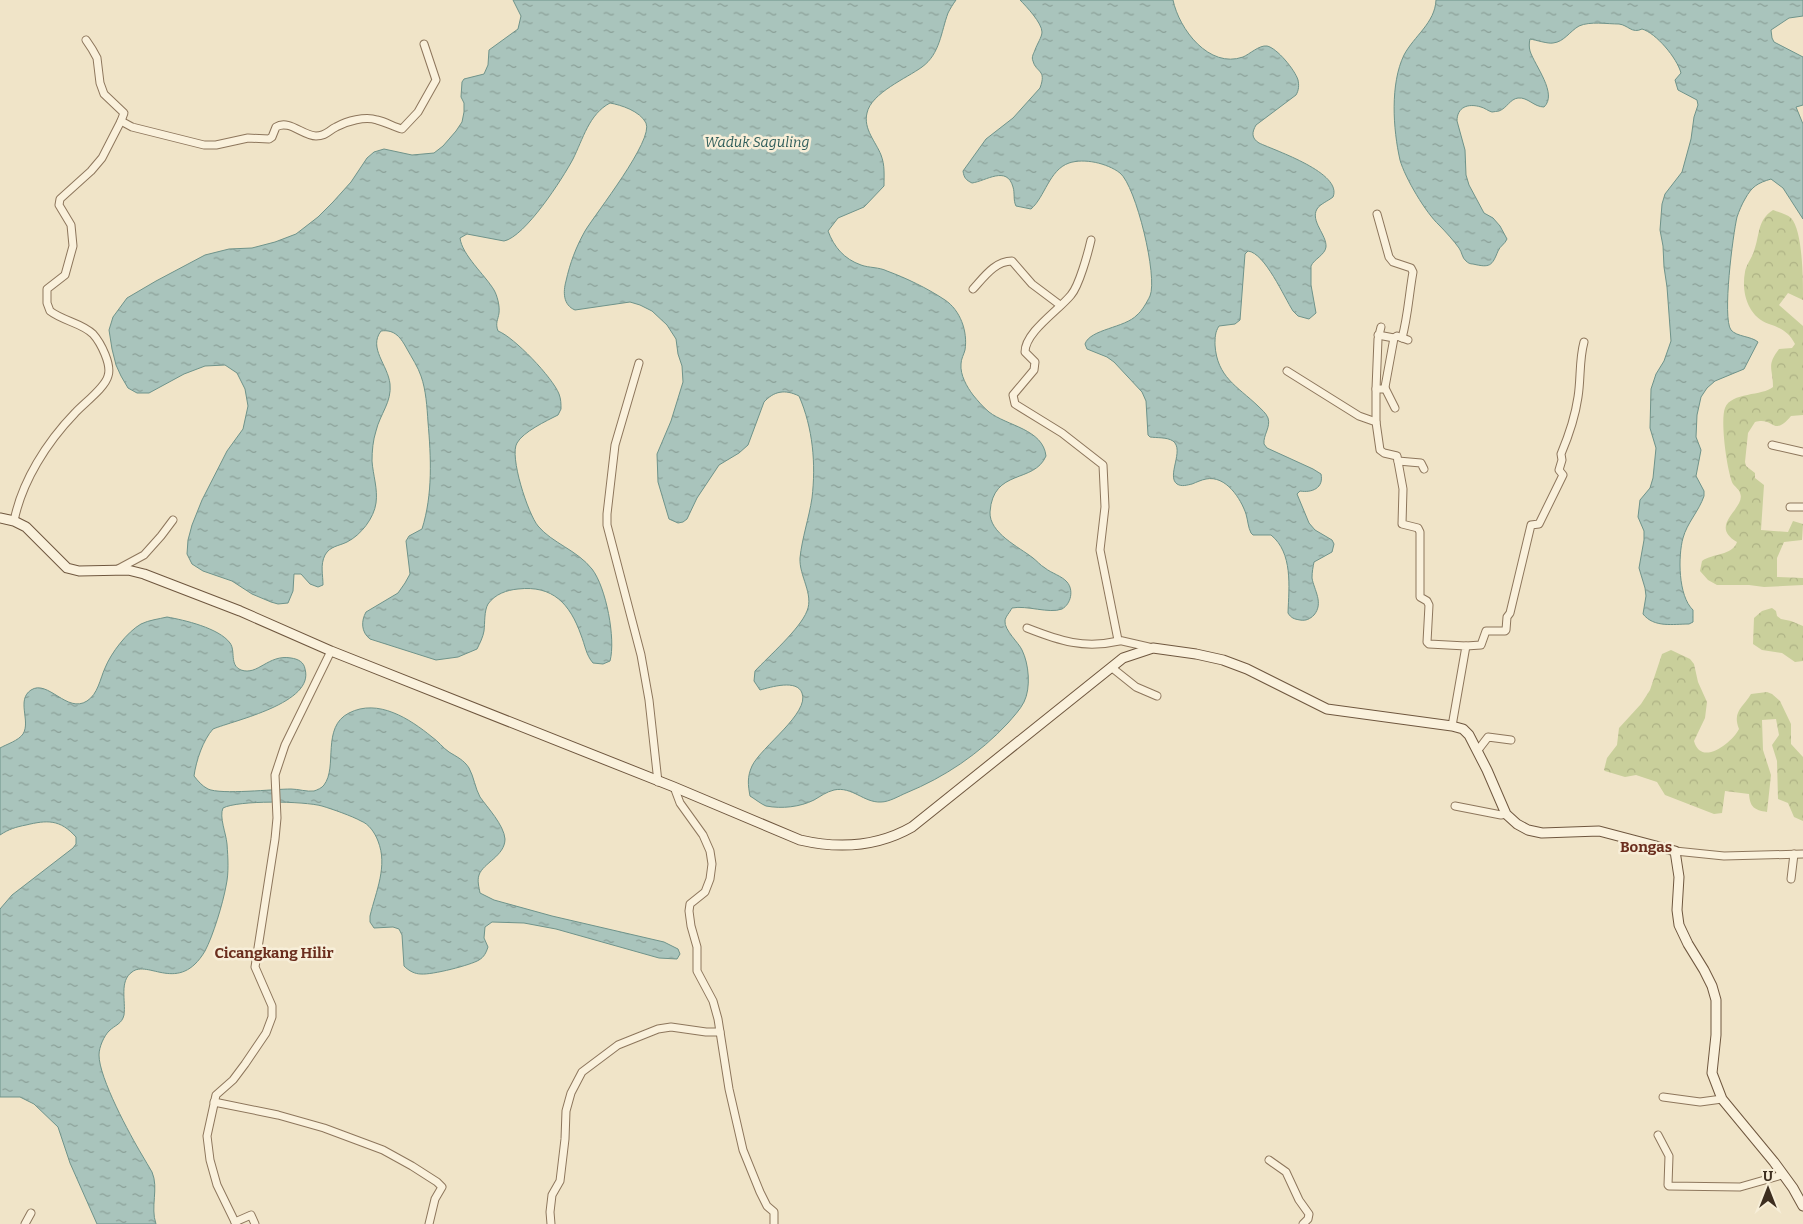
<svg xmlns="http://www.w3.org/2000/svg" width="1803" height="1224" font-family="Bitter,serif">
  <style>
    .forest { fill: url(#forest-crowns) }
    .water { fill: url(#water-ripples); stroke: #6f938a }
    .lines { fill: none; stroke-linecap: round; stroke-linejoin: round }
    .minor-casing { stroke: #8d765c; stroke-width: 9 }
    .secondary-casing { stroke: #6f573f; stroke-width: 11 }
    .minor { stroke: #faf1dc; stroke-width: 7 }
    .secondary { stroke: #faf1dc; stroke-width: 9 }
    .labels { text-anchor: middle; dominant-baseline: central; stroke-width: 5; stroke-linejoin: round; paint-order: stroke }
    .water-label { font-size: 14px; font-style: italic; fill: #2f5d5a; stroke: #f7eed8 }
    .quarter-label { font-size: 15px; font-weight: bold; fill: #6b2e1e; stroke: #f7eed8 }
  </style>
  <defs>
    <pattern id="forest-crowns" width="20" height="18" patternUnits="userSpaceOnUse" patternTransform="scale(1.25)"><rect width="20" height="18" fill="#c9cf9b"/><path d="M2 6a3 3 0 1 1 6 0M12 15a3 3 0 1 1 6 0" fill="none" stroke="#aeb285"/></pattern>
    <pattern id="water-ripples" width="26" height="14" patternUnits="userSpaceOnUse" patternTransform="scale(1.25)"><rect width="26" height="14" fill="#a9c4bc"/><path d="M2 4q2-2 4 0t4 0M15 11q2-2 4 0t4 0" fill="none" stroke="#8ba098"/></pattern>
  </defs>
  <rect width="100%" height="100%" fill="#f0e4c8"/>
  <g class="forest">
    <path d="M 1773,210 C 1778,212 1787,214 1791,218 C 1803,231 1803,280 1803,300 L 1788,293 L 1779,305 L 1803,326 L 1803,415 L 1791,416 C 1773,438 1774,416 1755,422 L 1748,433 L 1745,462 L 1746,466 L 1755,473 L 1755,478 L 1764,485 L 1761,530 L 1788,532 L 1793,521 L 1803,524 L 1802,540 L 1784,542 L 1777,558 L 1777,577 L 1803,578 L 1803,585 L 1764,587 L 1749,585 L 1717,585 L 1708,580 L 1700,571 L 1702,561 C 1713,553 1732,556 1737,542 C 1707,525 1747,508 1740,493 C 1739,489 1735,487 1733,484 C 1727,472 1720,420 1725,408 C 1731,392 1763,396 1773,387 C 1773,368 1766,366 1779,349 L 1792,348 L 1795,344 C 1789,332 1781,328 1769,324 C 1748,317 1741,292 1745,272 C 1746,265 1752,258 1754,251 C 1760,235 1757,220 1773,210 Z"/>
    <path d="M 1772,608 L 1776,611 L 1777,616 L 1781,619 L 1791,621 L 1803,626 L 1803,661 L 1795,662 L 1782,653 L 1762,650 L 1753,644 L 1754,618 L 1762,611 Z"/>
    <path d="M 1671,650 L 1690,659 L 1694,664 L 1698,682 L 1707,702 L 1705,718 L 1694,741 C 1701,767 1732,743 1739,729 C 1732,711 1743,708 1751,694 L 1767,692 L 1772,694 L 1780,701 L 1791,724 L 1791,744 L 1803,757 L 1803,821 L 1794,817 L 1788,803 L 1778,799 L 1777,761 L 1772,745 L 1779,735 L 1776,719 L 1762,720 L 1763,750 L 1771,775 L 1767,812 C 1754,810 1750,807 1749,794 L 1725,791 L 1722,813 L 1714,814 L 1665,795 L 1657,782 L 1636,775 L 1625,777 L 1605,771 L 1604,770 L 1607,758 L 1617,745 L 1619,728 L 1641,704 L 1650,690 L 1662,654 Z"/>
  </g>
  <g class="water">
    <path d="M 513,0 L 956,0 C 953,4 950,9 948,13 C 941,32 940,54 922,67 C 907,78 871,93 867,113 C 863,129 876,142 881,155 C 885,165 884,175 884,186 L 864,207 L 838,218 L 828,231 C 834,247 844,259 861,265 C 869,268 879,267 887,271 C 906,278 927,288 945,300 C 960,310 968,331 965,350 C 964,354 961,359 961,364 C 960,375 967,387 973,395 C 978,401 983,407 989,412 C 1007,426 1043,429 1046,456 C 1034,484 993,468 990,512 C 989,533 1019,547 1033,558 C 1037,561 1040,565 1045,568 C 1051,573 1062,576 1067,582 C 1074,590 1071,604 1062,609 C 1049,614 1027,605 1012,608 C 1010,612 1005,617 1005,621 C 1004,630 1019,643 1022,650 C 1029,664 1031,688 1024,702 C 1020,710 1013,717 1008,723 C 979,754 945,777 906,793 C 899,796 889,802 881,802 C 864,803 852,786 834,790 C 826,792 821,796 814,800 C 800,807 782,809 766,806 C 761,804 755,799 750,796 C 748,785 747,777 752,766 C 761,747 810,713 802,693 C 797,679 771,687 760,690 L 754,681 L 755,671 C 769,656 800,629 807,611 C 814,594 799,576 800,558 C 802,538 809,518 812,498 C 816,464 813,428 799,396 C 785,389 774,391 764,402 L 748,445 L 739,453 L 719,465 L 697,498 L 687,519 L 683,522 L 678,523 L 669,519 L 658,482 L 657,454 L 671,421 L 683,382 L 682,366 L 678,354 L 676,339 L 667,325 L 652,311 L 640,305 L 630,302 L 575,310 C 563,305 563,292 566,281 C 570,263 576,247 585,231 C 596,213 654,140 646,123 C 640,111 621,105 610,103 C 589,114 583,139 573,159 C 563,178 525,237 504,241 L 467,234 L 460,238 C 462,255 485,275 494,290 C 497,295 500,306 499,313 C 498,320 495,323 498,331 C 514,337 553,378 559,394 C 561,399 561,404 561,409 L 558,415 C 546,421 523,432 517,443 C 509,456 528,514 538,526 C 552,543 577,550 592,569 C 606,587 616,639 610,661 L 603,664 L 593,663 C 586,655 585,645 581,635 C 570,604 553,585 518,589 C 507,590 495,594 488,604 C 484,611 485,623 484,631 C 483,637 480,643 477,649 L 458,657 L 436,660 L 370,639 C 361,632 361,621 366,612 L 398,593 L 405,583 L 410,574 L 406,541 L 409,536 L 422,529 C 433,494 431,457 428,422 C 427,407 426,390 421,376 C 418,367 412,358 407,349 C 401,338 395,329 381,331 C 368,348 388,365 390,384 C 392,402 380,414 376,431 C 373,440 372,451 372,461 C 373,475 378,489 376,503 C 374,518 361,535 347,542 C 339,546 330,546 325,555 C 320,565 323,575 323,585 L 318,587 L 310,584 L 301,574 L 294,574 L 293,591 L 288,603 L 278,604 L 271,602 L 252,594 L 232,581 L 203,571 L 192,564 L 187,554 L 188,540 L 192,525 L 202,500 L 227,451 L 243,429 L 248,406 L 245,389 L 237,373 L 225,365 L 205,366 L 184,374 L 149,393 L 137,393 L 128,388 L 121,376 L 116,365 L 112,349 L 109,330 L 113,317 L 127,298 L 156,281 L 205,255 L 229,249 L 252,248 L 275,242 L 296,234 L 318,217 L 333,202 L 351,182 L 367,158 L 374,152 L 384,149 L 412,155 L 434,153 L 443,146 L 456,131 L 462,122 L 464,112 L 464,103 L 461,97 L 462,82 L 464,79 L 484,74 L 488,65 L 489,50 L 518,29 L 521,16 Z"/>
    <path d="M 1020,0 L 1173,0 C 1179,29 1209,69 1243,57 C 1250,54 1259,45 1267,46 C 1277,48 1295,70 1298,80 C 1299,85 1299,90 1296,95 L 1256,125 C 1252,132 1251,138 1259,143 C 1276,151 1343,173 1333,197 C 1328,201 1320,204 1317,209 C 1310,221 1327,235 1326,247 C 1325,255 1314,259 1311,266 L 1311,285 L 1316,313 L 1309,319 L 1298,316 L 1293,311 C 1284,297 1265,253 1248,251 L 1245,254 L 1240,320 L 1235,324 L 1219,326 C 1215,332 1215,338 1215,345 C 1217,377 1237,386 1258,406 C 1262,410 1266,413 1268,418 C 1271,427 1263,435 1264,444 L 1267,448 L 1313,469 L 1321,474 C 1324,488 1312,493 1300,491 L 1297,494 L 1309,523 L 1315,530 L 1332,540 L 1334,544 L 1332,552 L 1314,562 C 1313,567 1312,572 1312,578 C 1314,590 1324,603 1314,615 C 1310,619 1306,621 1300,620 C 1294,619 1291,618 1288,613 C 1289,586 1293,553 1271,535 L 1253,535 L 1251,533 C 1248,527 1248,521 1246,514 C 1241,499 1226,475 1206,479 C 1201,480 1197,482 1192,484 C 1187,485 1182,487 1177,484 C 1166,476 1185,450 1173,441 C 1167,437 1157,438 1150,437 L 1148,435 L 1146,401 L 1142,392 L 1114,362 L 1107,357 L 1087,349 L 1085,344 C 1090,329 1125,328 1137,315 C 1142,311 1147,302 1150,296 C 1158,277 1136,186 1120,173 C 1107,163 1084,158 1069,163 C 1049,170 1045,197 1031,209 L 1016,206 C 1013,200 1015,193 1013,187 C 1007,165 986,181 972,183 C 966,180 964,178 963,171 L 986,139 L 1013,118 L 1040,88 C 1047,69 1036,73 1033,61 C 1031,57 1034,53 1035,50 C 1037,44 1042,37 1042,32 C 1042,23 1026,6 1020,0 Z"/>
    <path d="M 1436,0 L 1803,0 L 1803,16 L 1789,18 L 1771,30 L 1772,38 L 1774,42 L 1803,57 L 1803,105 L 1796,107 L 1803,124 L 1803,219 L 1783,188 L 1771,179 C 1758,183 1752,186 1745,199 C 1742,204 1739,211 1737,217 C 1733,234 1722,318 1731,330 C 1737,337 1751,336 1758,342 L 1744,369 L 1715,381 L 1707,388 L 1701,397 L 1697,415 L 1696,437 L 1701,450 L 1696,476 L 1704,491 L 1704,496 C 1699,511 1687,523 1683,538 C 1678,556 1678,596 1693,610 L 1693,622 L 1689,624 C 1673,624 1654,628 1643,614 L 1646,596 L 1645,588 L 1639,568 L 1644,540 L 1644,531 L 1638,517 L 1640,500 L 1650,488 L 1653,478 L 1656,448 L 1650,428 L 1651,389 L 1656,374 L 1664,361 L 1671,341 L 1667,287 L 1664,267 L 1663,246 L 1660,230 L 1662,204 L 1665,194 L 1682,172 L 1691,139 L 1694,117 L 1698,105 L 1697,100 L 1678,90 L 1675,80 L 1681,73 C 1677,58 1656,33 1642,29 C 1632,34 1628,25 1619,24 C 1607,24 1590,21 1579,26 C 1570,31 1564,42 1553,43 C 1548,44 1536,40 1530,39 C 1529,43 1529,47 1530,51 C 1535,66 1558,94 1544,107 C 1534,107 1528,97 1518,98 C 1510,99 1507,108 1499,111 C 1497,111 1494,112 1492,112 C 1488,111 1485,108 1481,107 C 1468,103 1457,107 1457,121 L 1465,150 L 1466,175 L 1469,185 L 1484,213 L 1493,218 L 1500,226 L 1507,239 C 1505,244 1500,246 1498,251 C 1492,266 1490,268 1473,264 C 1470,264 1468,263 1466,261 C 1462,258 1462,252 1459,248 C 1454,241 1445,231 1439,225 C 1426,213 1405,178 1400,160 C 1393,129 1390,84 1404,55 C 1414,36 1435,23 1436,0 Z"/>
    <path d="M 167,617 C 184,620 219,628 230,643 C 236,651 229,665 241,670 C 258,676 268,654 291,658 C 298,659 304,662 305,669 C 315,703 235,720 213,729 C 203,740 196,761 194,776 C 198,781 202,786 208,789 C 221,795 274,789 291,789 C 298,789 307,792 314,791 C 317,790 322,788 324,785 C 338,767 321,727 349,713 C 378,698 410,719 432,737 C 438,741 443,748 449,752 C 457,757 464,760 469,768 C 474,777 475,788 480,797 C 487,807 504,825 505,839 C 505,856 483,863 479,875 C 477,881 479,887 480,893 L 494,900 L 552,916 L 664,942 L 678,949 L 680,954 L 677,959 L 659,958 L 556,929 L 524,923 L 492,922 L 485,927 L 484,938 L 488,947 C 486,953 484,957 479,960 C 471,965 432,975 421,974 C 415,974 409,971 404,966 L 402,935 L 399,929 L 393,927 L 374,928 L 370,922 L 370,916 C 376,891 388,866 378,841 C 375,833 369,824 361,821 C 352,816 332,809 322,806 C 304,801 238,800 223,808 C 219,817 226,833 227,844 C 228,858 229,873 226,886 C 223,903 213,936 205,951 C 179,995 148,959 132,972 C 119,981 126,1001 124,1015 C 122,1024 115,1025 109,1031 C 104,1036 99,1047 99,1055 C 99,1078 130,1135 142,1155 C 145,1161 149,1166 152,1172 C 159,1188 150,1207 156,1224 L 97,1224 L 70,1163 L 58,1127 L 34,1104 L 20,1097 L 0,1097 L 0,909 L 12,895 L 73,848 L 76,844 L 76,837 C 60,819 47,820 26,825 C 16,827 9,829 0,835 L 0,748 C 7,744 18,741 23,734 C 31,721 16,700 31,690 C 48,679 67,714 87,701 C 98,694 100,679 105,668 C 111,653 127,632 141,624 C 149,620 159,619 167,617 Z"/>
  </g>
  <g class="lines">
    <g class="minor-casing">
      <g id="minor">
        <path d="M 86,40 L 92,49 L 97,58 L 100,83 L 104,94 L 124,113 L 121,121"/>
        <path d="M 1377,214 L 1389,257 L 1393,262 L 1411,268 L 1413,272 C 1409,294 1408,316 1402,338"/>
        <path d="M 1091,240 C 1088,253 1079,286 1071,295 C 1059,310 1025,332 1025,352 L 1035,362 L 1034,370 L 1013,395 L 1015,404 L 1062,433 L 1103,465 L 1105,507 L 1100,550 L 1118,640 L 1153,648"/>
        <path d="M 973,289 C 984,277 995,261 1012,261 L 1032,284 L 1060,305"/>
        <path d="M 1378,335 L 1394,338"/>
        <path d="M 639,363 L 615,445 L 607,514 L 607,525 L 641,655 L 649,700 L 658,782"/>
        <path d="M 1287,371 L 1359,416 L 1376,422 L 1380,450 L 1384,453 L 1397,456 L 1403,489 L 1402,524 L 1418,528 L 1420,532 L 1420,597 L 1427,601 L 1429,605 L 1427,642 L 1429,644 L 1466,646 L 1452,726"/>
        <path d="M 1385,388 L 1395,408"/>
        <path d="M 1376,389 L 1378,339 L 1381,327"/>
        <path d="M 1376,422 L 1376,389 L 1383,389 L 1385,387 L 1394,338 L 1397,336 L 1408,340"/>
        <path d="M 1772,445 L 1803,452"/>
        <path d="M 1398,461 L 1421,463 L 1424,469"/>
        <path d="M 1790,507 L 1803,507"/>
        <path d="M 14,521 C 22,481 47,442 75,413 C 84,403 105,388 108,376 C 112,365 101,343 93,334 C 82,323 63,321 50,311 L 47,303 L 47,289 L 65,275 L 73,246 L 71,225 L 59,205 L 60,199 L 91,171 L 102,158 L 121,121 L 132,127 L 204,145 L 216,145 L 248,138 L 269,139 L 272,137 L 276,127 C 289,119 303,136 316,136 C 326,136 328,131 336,127 C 347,121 365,116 377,120 C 386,122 394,127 402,129 L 418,112 L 436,80 L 424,44"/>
        <path d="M 118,569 L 144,555 L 161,536 L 173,520"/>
        <path d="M 1027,628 C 1060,641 1084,649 1119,641"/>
        <path d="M 1466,646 L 1481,645 L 1486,631 L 1505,631 L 1506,630 L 1507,617 L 1510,613 L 1531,525 L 1539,524 L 1563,475 L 1559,470 L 1562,460 L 1561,454 C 1569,435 1575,418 1578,397 C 1581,379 1579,360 1584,342"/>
        <path d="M 1111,667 L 1136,687 L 1157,696"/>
        <path d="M 1478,750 L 1488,737 L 1511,740"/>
        <path d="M 674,787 L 680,803 L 703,835 L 710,851 L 712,864 L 710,879 L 705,892 L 690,904 L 689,911 L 691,926 L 697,947 L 697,971 L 713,1001 L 718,1019 L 729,1089 L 743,1150 L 760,1192 L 767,1206 L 774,1212 L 774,1224"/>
        <path d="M 1455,806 L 1501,815 L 1506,814"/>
        <path d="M 1675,851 L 1724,856 L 1803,854"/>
        <path d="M 1791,879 L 1794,854"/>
        <path d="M 1663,1097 L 1700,1102 L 1722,1099"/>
        <path d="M 214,1102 L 278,1115 L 324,1128 L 383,1150 L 412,1166 L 437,1182 L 442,1187 L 435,1199 L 429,1224"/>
        <path d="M 1658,1135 L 1669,1156 L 1668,1185 L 1669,1186 L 1740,1187 L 1782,1175"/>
        <path d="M 1269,1160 L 1286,1172 L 1299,1200 L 1309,1214 L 1308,1219 L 1303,1224"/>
        <path d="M 235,1222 L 251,1215 L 255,1224"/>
        <path d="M 25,1224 L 31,1213"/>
        <path d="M 236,1224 L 217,1185 L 210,1160 L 207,1136 L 216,1095 L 233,1080 L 245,1064 L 266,1033 L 272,1017 L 272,1006 L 255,967 L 275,839 L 277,818 L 275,775 L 285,745 L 331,651"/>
        <path d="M 551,1224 L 550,1212 L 552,1195 L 560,1181 L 565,1139 L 566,1111 L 571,1093 L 582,1072 L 618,1045 L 658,1029 L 671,1027 L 706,1032 L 720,1032"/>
      </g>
    </g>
    <g class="secondary-casing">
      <path id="secondary" d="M 0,518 L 14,521 L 26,527 L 67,568 L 79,571 L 128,570 L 144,574 L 240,611 L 331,651 L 674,787 L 800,840 C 839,849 877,847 912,827 L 1123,658 L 1153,648 L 1196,654 L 1223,660 L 1247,669 L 1327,709 L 1452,726 L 1463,729 L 1469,735 L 1487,770 L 1506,814 L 1517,824 L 1528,830 L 1542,833 L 1599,831 L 1675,851 L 1679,877 L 1677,910 L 1679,925 L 1688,944 L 1704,970 L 1712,986 L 1716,1000 L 1716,1035 L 1712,1073 L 1722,1099 L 1774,1162 L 1793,1188 L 1803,1206"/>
    </g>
    <use href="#minor" class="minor"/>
    <use href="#secondary" class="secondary"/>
  </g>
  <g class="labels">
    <g class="water-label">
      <text x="757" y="142">Waduk Saguling</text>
    </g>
    <g class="quarter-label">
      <text x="1646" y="847">Bongas</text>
      <text x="274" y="953">Cicangkang Hilir</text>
    </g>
  </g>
  <g transform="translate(1768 1189)" stroke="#f7eed8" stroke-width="4" paint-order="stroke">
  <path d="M0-4L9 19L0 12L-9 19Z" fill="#3d2e20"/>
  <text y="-8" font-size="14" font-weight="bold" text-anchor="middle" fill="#3d2e20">U</text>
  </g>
</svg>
